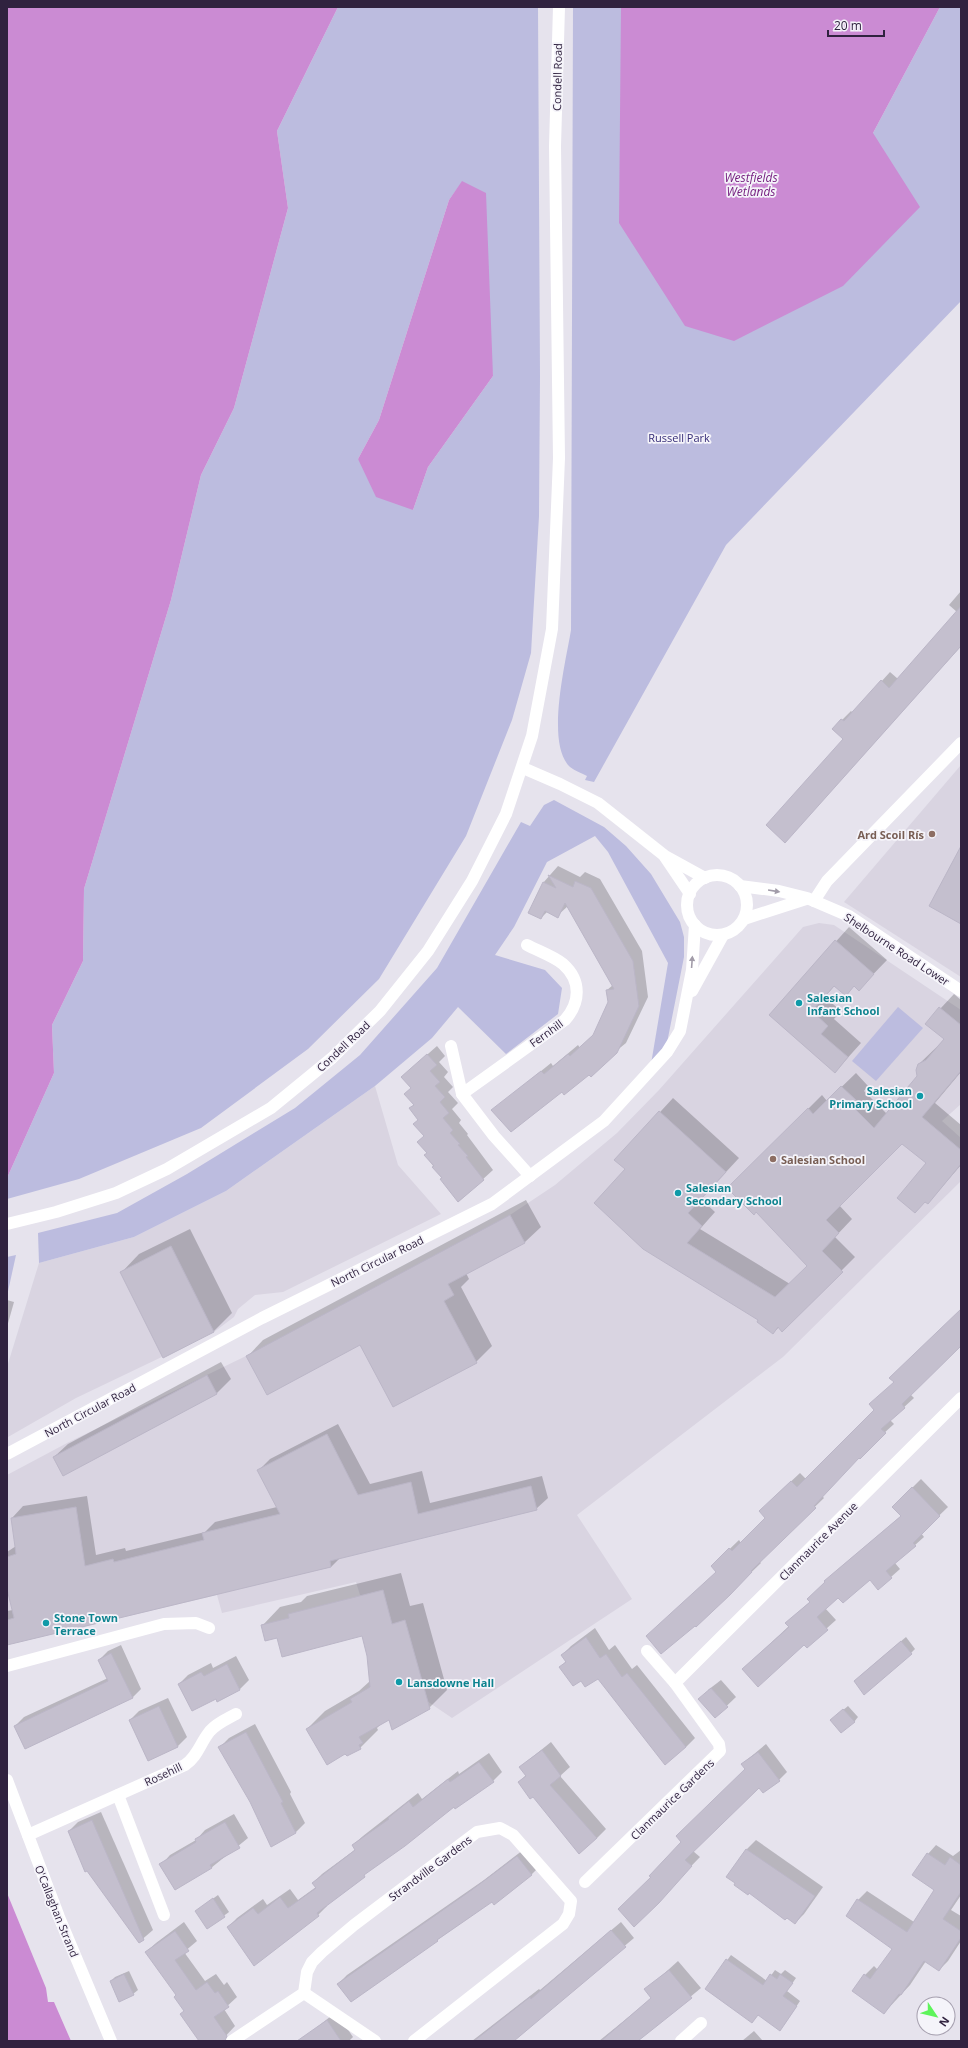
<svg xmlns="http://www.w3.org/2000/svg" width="968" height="2048" font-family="'Open Sans',sans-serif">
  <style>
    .built { fill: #d9d4e1 }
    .green { fill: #bcbcdf; fill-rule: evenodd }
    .water { fill: #cb8bd3 }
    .shadow { fill: #0003 }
    .building { fill: #c4bfce; stroke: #bbb6c7 }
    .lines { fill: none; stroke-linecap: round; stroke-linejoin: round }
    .street { stroke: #fff; stroke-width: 12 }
    .secondary { stroke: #fff; stroke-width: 12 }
    .oneway { fill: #a29ca9 }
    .education-dot { fill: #8d6e63; stroke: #f5f4fa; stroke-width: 1.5 }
    .culture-dot { fill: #0f9aa8; stroke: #f5f4fa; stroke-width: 1.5 }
    .labels { text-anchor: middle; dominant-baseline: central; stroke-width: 3.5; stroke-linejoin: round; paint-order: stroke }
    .street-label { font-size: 11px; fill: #30223f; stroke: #f5f4fa }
    .park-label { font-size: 11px; fill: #352c77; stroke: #f5f4fa }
    .education-label { font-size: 11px; font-weight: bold; fill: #785e54; stroke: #f5f4fa; text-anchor: end }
    .culture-label { font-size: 11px; font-weight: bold; fill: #0d838f; stroke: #f5f4fa; text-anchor: start }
    .water-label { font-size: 12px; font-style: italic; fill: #731b7d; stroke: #f5f4fa }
  </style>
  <rect width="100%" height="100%" fill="#e6e3ed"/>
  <g class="built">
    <path d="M 961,765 L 961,977 L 844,902 Z"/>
    <path d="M 819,923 L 834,925 L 961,1010 L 961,1104 L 942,1121 L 961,1138 L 961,1181 L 783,1357 L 577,1515 L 632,1599 L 452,1718 L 424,1699 L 364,1608 L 356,1582 L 222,1613 L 217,1595 L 7,1645 L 7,1475 L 69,1442 L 246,1356 L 510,1215 L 555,1185 L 617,1133 L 659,1090 L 803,927 Z"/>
    <path d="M 375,1086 L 398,1165 L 441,1214 L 283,1292 L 255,1295 L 238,1309 L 234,1317 L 214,1332 L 76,1398 L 8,1437 L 7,1367 L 39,1263 L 134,1237 L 226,1191 Z"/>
  </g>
  <g class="green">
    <path d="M 338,7 L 538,7 L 540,376 L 539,516 L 531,653 L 512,720 L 466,836 L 379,979 L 308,1049 L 201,1128 L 79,1179 L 7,1199 L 7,1178 L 54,1073 L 52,1025 L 83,961 L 84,889 L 171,600 L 201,475 L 234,408 L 288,208 L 277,131 ZM 462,182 L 493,376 L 428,467 L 413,510 L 358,459 L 379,420 L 449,200 Z"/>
    <path d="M 573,7 L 621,7 L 621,26 L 873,133 L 940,7 L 961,7 L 961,301 L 726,545 L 594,782 L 585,780 L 587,776 C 582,773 575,771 570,767 C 545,744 566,661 571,630 Z"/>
    <path d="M 554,800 L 604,827 L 626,846 L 651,874 L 680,922 L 684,937 L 684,957 L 666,1048 L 651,1064 L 668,963 L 608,852 L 595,836 L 547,862 L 514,927 L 495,955 L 545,970 L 562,988 L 558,1014 L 506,1054 L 458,1007 L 432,1038 L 375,1086 L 226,1191 L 134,1237 L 39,1263 L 38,1233 L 117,1213 L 187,1174 L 295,1108 L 360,1055 L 437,968 L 521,822 L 530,826 L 544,805 Z"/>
    <path d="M 898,1007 L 923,1028 L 876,1081 L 852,1061 Z"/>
    <path d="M 16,1255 L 7,1296 L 7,1257 Z"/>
  </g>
  <g class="water">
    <path d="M 7,7 L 338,7 L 277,131 L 288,208 L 234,408 L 201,475 L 171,600 L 84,889 L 83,961 L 52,1025 L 54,1073 L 7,1178 Z"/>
    <path d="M 621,7 L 940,7 L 873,133 L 920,207 L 843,286 L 734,341 L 685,326 L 619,223 Z"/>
    <path d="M 462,181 L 486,193 L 493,376 L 428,467 L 413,510 L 376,497 L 358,459 L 379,420 L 449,200 Z"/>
    <path d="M 7,1893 L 46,1988 L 48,2002 L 54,2002 L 71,2041 L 7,2041 Z"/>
  </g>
  <g class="shadow">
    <path d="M 961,591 L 961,646 L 794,832 L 845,739 L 842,720 L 851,711 L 853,713 L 890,672 L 898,679 L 957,612 L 949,605 Z"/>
    <path d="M 558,866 L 580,877 L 585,872 L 600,879 L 642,951 L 648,997 L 626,1043 L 589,1073 L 562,1091 L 493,1110 L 551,1063 L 553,1066 L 578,1045 L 580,1048 L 595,1034 L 609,1003 L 607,990 L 613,985 L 568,906 L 557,916 L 547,912 L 541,918 L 543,883 Z"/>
    <path d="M 849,927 L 887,960 L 859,989 L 855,985 L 835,985 L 825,997 L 841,1011 L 834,1019 L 861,1043 L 835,1072 L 770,1015 Z"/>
    <path d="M 954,994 L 961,1000 L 961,1072 L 935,1103 L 961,1125 L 961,1165 L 928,1203 L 927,1163 L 902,1142 L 839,1205 L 852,1219 L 835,1237 L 855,1257 L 782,1330 L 779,1327 L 773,1333 L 760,1320 L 643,1248 L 626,1169 L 616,1160 L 673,1098 L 739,1158 L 701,1199 L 715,1212 L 700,1229 L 790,1284 L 808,1266 L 756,1211 L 729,1188 L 822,1095 L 827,1101 L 856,1073 L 868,1086 L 864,1091 L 887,1114 L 919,1076 L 919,1064 L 945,1039 L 927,1023 Z"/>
    <path d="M 437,1046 L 445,1056 L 439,1062 L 448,1072 L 444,1077 L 453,1087 L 448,1092 L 458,1103 L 452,1109 L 461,1120 L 459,1123 L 468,1134 L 467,1135 L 493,1170 L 459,1201 L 425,1155 L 428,1153 L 425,1136 L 420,1119 L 410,1108 L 415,1104 L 412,1068 Z"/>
    <path d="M 526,1200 L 541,1227 L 525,1242 L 466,1273 L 469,1279 L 461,1287 L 492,1346 L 476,1362 L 361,1344 L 248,1356 L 263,1340 Z"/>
    <path d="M 190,1229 L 232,1313 L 214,1331 L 164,1356 L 121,1273 L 139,1254 Z"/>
    <path d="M 7,1300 L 14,1302 L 7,1327 Z"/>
    <path d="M 961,1310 L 961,1343 L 910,1394 L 914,1398 L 890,1420 L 894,1424 L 859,1456 L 822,1496 L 824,1498 L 759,1561 L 761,1563 L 706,1616 L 717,1571 L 712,1566 L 739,1540 L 741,1543 L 766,1518 L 769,1502 L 800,1473 L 806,1479 L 876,1410 L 895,1382 Z"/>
    <path d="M 221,1362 L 231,1379 L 217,1393 L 63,1475 L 54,1457 L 68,1444 Z"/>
    <path d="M 338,1424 L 370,1484 L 422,1471 L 430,1503 L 542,1476 L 548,1498 L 536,1509 L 341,1557 L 331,1567 L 7,1644 L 7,1611 L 13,1610 L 7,1585 L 7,1552 L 16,1546 L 12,1518 L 23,1506 L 87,1496 L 96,1555 L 125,1548 L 126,1551 L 205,1532 L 215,1522 L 277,1507 L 258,1471 L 270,1459 Z"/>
    <path d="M 921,1479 L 948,1507 L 921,1533 L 924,1537 L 895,1563 L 900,1569 L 891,1577 L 870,1579 L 838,1596 L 825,1608 L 836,1620 L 807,1646 L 804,1643 L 743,1669 L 789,1626 L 795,1615 L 811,1601 L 834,1573 L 901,1516 L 893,1507 Z"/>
    <path d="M 401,1573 L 410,1606 L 423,1603 L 447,1690 L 429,1708 L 389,1719 L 381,1724 L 377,1728 L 378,1730 L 360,1748 L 307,1729 L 325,1711 L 359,1691 L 370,1681 L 368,1655 L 363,1635 L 278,1637 L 262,1626 L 280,1607 L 301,1602 L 307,1596 Z"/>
    <path d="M 595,1628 L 609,1650 L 615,1645 L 632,1669 L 637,1665 L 695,1738 L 686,1747 L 598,1677 L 581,1679 L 561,1667 L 566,1661 L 562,1655 L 571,1646 Z"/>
    <path d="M 906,1637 L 915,1649 L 911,1653 L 860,1676 Z"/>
    <path d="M 121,1645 L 141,1689 L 132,1698 L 15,1726 L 24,1717 L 108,1678 L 99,1660 L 108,1651 Z"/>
    <path d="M 236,1656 L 249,1680 L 240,1689 L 218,1701 L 216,1697 L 179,1684 L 188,1675 L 211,1663 L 213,1668 Z"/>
    <path d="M 721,1680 L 736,1697 L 715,1717 L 708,1690 Z"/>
    <path d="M 168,1698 L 187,1737 L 178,1746 L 148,1760 L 130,1720 L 139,1711 Z"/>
    <path d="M 848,1706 L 858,1717 L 854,1722 L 836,1716 Z"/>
    <path d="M 255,1724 L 291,1792 L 290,1794 L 305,1823 L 296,1832 L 272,1845 L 251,1802 L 220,1747 L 229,1738 Z"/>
    <path d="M 551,1742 L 570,1767 L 560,1776 L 606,1829 L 597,1838 L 533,1796 L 519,1782 L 526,1775 L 520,1767 Z"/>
    <path d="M 766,1744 L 787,1772 L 779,1780 L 759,1786 L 693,1851 L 700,1857 L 634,1925 L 652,1877 L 746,1769 L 742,1764 Z"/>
    <path d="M 489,1753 L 502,1772 L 493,1781 L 454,1806 L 373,1867 L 326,1905 L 327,1906 L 318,1915 L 228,1927 L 237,1918 L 263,1899 L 267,1905 L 290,1889 L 298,1900 L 316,1887 L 313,1883 L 322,1874 L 356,1849 L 353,1845 L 363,1836 L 418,1793 L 422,1799 L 458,1771 L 459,1774 Z"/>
    <path d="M 101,1812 L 153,1930 L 139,1942 L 87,1870 L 69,1831 L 78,1822 Z"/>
    <path d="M 234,1814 L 248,1838 L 211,1868 L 161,1865 L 170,1855 L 196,1840 L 205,1830 Z"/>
    <path d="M 756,1840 L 823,1887 L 804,1914 L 795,1923 L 728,1877 L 747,1849 Z"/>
    <path d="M 936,1845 L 953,1856 L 961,1850 L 961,1895 L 951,1910 L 961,1916 L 961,1941 L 948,1961 L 939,1970 L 926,1961 L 910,1985 L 884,2013 L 865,1975 L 874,1966 L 878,1970 L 893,1949 L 858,1900 L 867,1891 L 914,1922 L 936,1890 L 928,1854 Z"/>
    <path d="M 527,1847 L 541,1865 L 532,1874 L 494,1903 L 492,1901 L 351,2001 L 338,1984 L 347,1975 L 484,1880 Z"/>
    <path d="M 218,1895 L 229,1912 L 207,1928 L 196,1911 Z"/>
    <path d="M 184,1922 L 197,1941 L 184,1952 L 205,1981 L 216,1974 L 224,1985 L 227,1982 L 237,1997 L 224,2009 L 235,2026 L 221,2041 L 200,2041 L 177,1995 L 146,1952 L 156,1943 Z"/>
    <path d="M 621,1922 L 634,1938 L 512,2041 L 472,2041 L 539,1989 L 540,1990 Z"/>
    <path d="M 731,1955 L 767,1981 L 775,1970 L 781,1974 L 785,1970 L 796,1978 L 787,1991 L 800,2001 L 784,2025 L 758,2015 L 752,2022 L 706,1989 Z"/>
    <path d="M 678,1961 L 701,1988 L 637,2041 L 599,2041 L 652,1998 L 646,1990 Z"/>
    <path d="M 129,1971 L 138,1990 L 133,1994 L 111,1981 L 115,1977 Z"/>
    <path d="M 336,2012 L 353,2037 L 349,2041 L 308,2041 L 310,2033 Z"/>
    <path d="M 754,2031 L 763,2041 L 742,2041 Z"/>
  </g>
  <g class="building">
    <path d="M 961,606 L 961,646 L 785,843 L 766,825 L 843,739 L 832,729 L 841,719 L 844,721 L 881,680 L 889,688 Z"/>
    <path d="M 961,846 L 961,924 L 929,906 Z"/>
    <path d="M 548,875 L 573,887 L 575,881 L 591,888 L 633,961 L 639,1006 L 617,1053 L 591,1077 L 589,1075 L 564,1095 L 562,1092 L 511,1132 L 491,1110 L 541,1071 L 544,1074 L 568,1054 L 570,1056 L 593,1035 L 608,1002 L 606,990 L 614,989 L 565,903 L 558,918 L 545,911 L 541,919 L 528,913 L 543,882 L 556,888 Z"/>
    <path d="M 835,940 L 874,974 L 859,991 L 854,986 L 846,996 L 834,986 L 812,1011 L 828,1026 L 821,1034 L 848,1057 L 835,1073 L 769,1015 Z"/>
    <path d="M 939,1007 L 961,1025 L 961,1071 L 922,1117 L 961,1150 L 961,1164 L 928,1204 L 925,1202 L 915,1213 L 897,1198 L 926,1163 L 902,1144 L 826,1220 L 839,1233 L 822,1251 L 843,1272 L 782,1332 L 778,1327 L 773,1334 L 757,1322 L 758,1320 L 643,1249 L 594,1203 L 625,1169 L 614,1160 L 659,1111 L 726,1172 L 688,1213 L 702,1226 L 687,1243 L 775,1297 L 807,1266 L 756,1212 L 754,1215 L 727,1188 L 808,1108 L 813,1114 L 841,1086 L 856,1100 L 851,1105 L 874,1128 L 917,1076 L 916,1070 L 918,1064 L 926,1060 L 944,1039 L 925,1024 Z"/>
    <path d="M 427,1054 L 437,1065 L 430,1071 L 440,1082 L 435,1086 L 445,1097 L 440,1102 L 449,1113 L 443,1118 L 453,1130 L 450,1133 L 460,1144 L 458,1145 L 468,1156 L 466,1157 L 484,1180 L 458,1202 L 440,1179 L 442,1178 L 432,1167 L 434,1166 L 424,1155 L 427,1153 L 417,1142 L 424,1136 L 413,1124 L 418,1120 L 409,1108 L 414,1105 L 404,1094 L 411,1088 L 401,1077 Z"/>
    <path d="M 510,1215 L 525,1243 L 448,1284 L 454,1295 L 444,1301 L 477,1363 L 393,1407 L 360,1345 L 267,1395 L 246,1356 Z"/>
    <path d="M 171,1246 L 214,1332 L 163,1358 L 120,1272 Z"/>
    <path d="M 961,1309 L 961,1346 L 902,1404 L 905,1408 L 881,1429 L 886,1433 L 860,1459 L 859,1458 L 814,1506 L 816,1508 L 751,1571 L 752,1572 L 730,1595 L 696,1627 L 695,1626 L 661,1654 L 646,1636 L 716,1572 L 711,1566 L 729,1548 L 732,1551 L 765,1518 L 759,1511 L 791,1481 L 797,1487 L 874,1410 L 869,1404 L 894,1382 L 889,1378 Z"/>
    <path d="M 207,1375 L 217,1394 L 63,1476 L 53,1457 Z"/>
    <path d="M 327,1434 L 358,1495 L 411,1482 L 418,1514 L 531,1486 L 537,1510 L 330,1561 L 331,1567 L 7,1645 L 7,1620 L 14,1618 L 7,1589 L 7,1557 L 16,1554 L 11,1518 L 76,1507 L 85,1566 L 113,1559 L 114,1562 L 204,1540 L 202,1533 L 280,1514 L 257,1470 Z"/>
    <path d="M 912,1487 L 940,1516 L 913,1543 L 916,1546 L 886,1571 L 892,1578 L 878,1590 L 870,1580 L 843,1603 L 838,1598 L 817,1617 L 828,1630 L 807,1648 L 804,1645 L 758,1687 L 742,1669 L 789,1627 L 785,1623 L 810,1602 L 807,1599 L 825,1582 L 824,1581 L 901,1516 L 892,1507 Z"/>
    <path d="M 383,1590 L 392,1624 L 405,1620 L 430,1709 L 392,1730 L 389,1720 L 359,1737 L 363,1743 L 359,1745 L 361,1749 L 347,1756 L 345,1754 L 327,1765 L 306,1729 L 352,1702 L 350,1699 L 370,1687 L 367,1656 L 362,1636 L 282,1657 L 277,1638 L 265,1641 L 261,1625 L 289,1618 L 288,1614 Z"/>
    <path d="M 586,1637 L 600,1658 L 606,1654 L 622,1677 L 627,1673 L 686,1747 L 665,1765 L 598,1679 L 585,1687 L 581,1681 L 573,1686 L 559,1667 L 566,1662 L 561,1655 Z"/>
    <path d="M 901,1641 L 912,1654 L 864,1695 L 854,1681 Z"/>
    <path d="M 111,1653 L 133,1698 L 25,1749 L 14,1726 L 108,1681 L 98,1660 Z"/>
    <path d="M 227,1664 L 240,1690 L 217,1702 L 216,1699 L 192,1711 L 178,1684 L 201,1672 L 204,1676 Z"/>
    <path d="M 711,1688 L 728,1707 L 715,1718 L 698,1699 Z"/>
    <path d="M 159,1706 L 178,1747 L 148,1761 L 129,1720 Z"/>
    <path d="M 843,1709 L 855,1722 L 841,1733 L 830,1720 Z"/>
    <path d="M 246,1732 L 283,1802 L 281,1803 L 296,1833 L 271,1847 L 250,1802 L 218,1747 Z"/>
    <path d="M 542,1750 L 561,1776 L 550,1785 L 597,1838 L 579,1854 L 533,1797 L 530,1799 L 518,1782 L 526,1776 L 519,1767 Z"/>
    <path d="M 758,1752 L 780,1781 L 763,1793 L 759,1788 L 685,1860 L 692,1866 L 659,1903 L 634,1927 L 618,1909 L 651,1877 L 649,1876 L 681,1842 L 676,1836 L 745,1769 L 741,1764 Z"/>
    <path d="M 479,1762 L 494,1782 L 455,1809 L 454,1807 L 405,1846 L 364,1875 L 365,1877 L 317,1913 L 319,1916 L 254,1966 L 227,1927 L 253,1908 L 258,1914 L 280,1897 L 288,1908 L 316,1888 L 312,1883 L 355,1850 L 352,1845 L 389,1819 L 388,1818 L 409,1801 L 413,1807 L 448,1779 L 450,1782 Z"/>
    <path d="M 92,1820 L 144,1940 L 139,1943 L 87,1871 L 85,1872 L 68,1831 Z"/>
    <path d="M 225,1822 L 240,1848 L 210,1865 L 212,1868 L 175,1890 L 159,1864 L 196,1842 L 195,1839 Z"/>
    <path d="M 746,1849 L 815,1896 L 795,1924 L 787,1918 L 785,1920 L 749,1893 L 748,1895 L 734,1885 L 735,1883 L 726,1877 Z"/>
    <path d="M 927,1853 L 945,1865 L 950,1857 L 961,1865 L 961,1892 L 943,1919 L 961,1931 L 961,1938 L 939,1971 L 924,1961 L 901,1995 L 899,1994 L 884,2014 L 852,1991 L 864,1974 L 870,1979 L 892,1949 L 846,1916 L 857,1899 L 907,1932 L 934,1890 L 912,1875 Z"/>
    <path d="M 517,1856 L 532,1875 L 494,1905 L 492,1902 L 437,1940 L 438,1941 L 351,2002 L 337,1984 L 473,1889 Z"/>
    <path d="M 213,1898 L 225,1917 L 207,1929 L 195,1911 Z"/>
    <path d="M 611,1930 L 626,1947 L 514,2041 L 474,2041 L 530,1997 L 531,1999 Z"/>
    <path d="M 175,1931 L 189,1951 L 175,1960 L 196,1990 L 207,1982 L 215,1993 L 218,1991 L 229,2007 L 214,2017 L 227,2036 L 225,2041 L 199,2041 L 180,2014 L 184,2011 L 174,1997 L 176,1995 L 145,1952 Z"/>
    <path d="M 726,1959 L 763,1985 L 770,1974 L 777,1979 L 780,1974 L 793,1983 L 783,1996 L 797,2006 L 780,2031 L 758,2015 L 752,2023 L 705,1989 Z"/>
    <path d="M 669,1970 L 692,1998 L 638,2041 L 601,2041 L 651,1998 L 644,1989 Z"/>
    <path d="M 124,1974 L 134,1995 L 119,2002 L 110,1981 Z"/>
    <path d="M 327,2020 L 341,2041 L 297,2041 Z"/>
  </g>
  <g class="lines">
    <g class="street">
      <path d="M 814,901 L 827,881 L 961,743"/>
      <path d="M 692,991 L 723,935"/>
      <path d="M 451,1046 L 462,1094 L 494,1136 L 530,1176"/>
      <path d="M 462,1094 L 565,1020 C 580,1003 582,981 563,964 C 553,956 538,951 527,945"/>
      <path d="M 7,1454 L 262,1318 L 492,1204 L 604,1121 L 667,1052 L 680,1031 L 692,970 L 695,925"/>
      <path d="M 7,1666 L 164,1624 L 196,1623 L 209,1628"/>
      <path d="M 675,1683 L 961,1398"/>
      <path d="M 7,1780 L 59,1917 L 111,2041"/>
      <path d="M 118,1795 L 164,1915"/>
      <path d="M 28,1835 L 185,1765 C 198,1756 200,1743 210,1731 C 217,1723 227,1719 236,1714"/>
      <path d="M 585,1882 L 720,1751 L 719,1744 L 675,1683 L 647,1651"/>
      <path d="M 304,1993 L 375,2041"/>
      <path d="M 232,2041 L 304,1993 L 307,1972 L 312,1962 L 322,1952 L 354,1925 L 477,1832 L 500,1828 L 513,1835 L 571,1901 L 569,1914 L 563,1924 L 414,2041"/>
      <path d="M 681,2041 L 701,2023"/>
    </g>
    <g class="secondary">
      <path d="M 523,768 L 560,784 L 598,803 L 665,856 L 705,878"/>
      <path d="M 665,857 L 690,894"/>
      <circle cx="717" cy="905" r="30"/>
      <path d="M 740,886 L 779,891 L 807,898 L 849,916 L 961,991"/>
      <path d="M 744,919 L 806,899"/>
      <path d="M 7,1224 L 56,1212 L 116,1193 L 167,1169 L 271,1108 L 332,1058 L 380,1011 L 428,951 L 472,881 L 506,814 L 532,736 L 552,629 L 559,458 L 555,146 L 559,7"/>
    </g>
  </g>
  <defs><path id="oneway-solid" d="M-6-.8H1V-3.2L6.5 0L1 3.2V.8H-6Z"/></defs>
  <g class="oneway">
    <use href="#oneway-solid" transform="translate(774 891) rotate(9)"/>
    <use href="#oneway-solid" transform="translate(692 962) rotate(-86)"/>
  </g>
  <g class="education-dot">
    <circle cx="932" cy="834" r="4"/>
    <circle cx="773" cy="1159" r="4"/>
  </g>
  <g class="culture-dot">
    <circle cx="799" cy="1003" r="4"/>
    <circle cx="920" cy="1096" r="4"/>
    <circle cx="678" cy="1193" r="4"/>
    <circle cx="46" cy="1623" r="4"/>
    <circle cx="399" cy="1682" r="4"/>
  </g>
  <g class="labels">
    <g class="street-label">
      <text transform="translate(557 77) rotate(-89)">Condell Road</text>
      <text transform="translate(897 949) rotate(33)">Shelbourne Road Lower</text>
      <text transform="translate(546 1033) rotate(-36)">Fernhill</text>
      <text transform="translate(343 1046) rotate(-43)">Condell Road</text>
      <text transform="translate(377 1261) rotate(-26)">North Circular Road</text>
      <text transform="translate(90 1410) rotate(-28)">North Circular Road</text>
      <text transform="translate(818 1541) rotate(-45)">Clanmaurice Avenue</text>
      <text transform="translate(163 1774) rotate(-25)">Rosehill</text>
      <text transform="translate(672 1799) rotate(-44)">Clanmaurice Gardens</text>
      <text transform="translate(430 1868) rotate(-37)">Strandville Gardens</text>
      <text transform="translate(57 1911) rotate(68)">O'Callaghan Strand</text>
    </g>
    <g class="park-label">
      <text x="679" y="437">Russell Park</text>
    </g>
    <g class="education-label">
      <text x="924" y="834">Ard Scoil Rís</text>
      <text x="781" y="1159" text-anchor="start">Salesian School</text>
    </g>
    <g class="culture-label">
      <text x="807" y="997">Salesian<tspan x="807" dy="13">Infant School</tspan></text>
      <text x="912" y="1090" text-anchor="end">Salesian<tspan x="912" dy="13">Primary School</tspan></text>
      <text x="686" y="1187">Salesian<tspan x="686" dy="13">Secondary School</tspan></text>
      <text x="54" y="1617">Stone Town<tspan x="54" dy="13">Terrace</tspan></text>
      <text x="407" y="1682">Lansdowne Hall</text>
    </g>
    <g class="water-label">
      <text x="751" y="177">Westfields<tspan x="751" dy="14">Wetlands</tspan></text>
    </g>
  </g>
  <rect width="968" height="2048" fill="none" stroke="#30223f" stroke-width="16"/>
  <g transform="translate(936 2016) rotate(125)"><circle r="19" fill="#f5f4fa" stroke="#a6a0af"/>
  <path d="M0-3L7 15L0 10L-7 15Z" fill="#5ef45b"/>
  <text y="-6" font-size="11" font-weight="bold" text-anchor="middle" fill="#30223f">N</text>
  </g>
  <path d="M828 30v6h56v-6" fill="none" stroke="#30223f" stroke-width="2"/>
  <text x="834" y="30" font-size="12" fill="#30223f" stroke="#f5f4fa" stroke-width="3" paint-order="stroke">20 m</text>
</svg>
